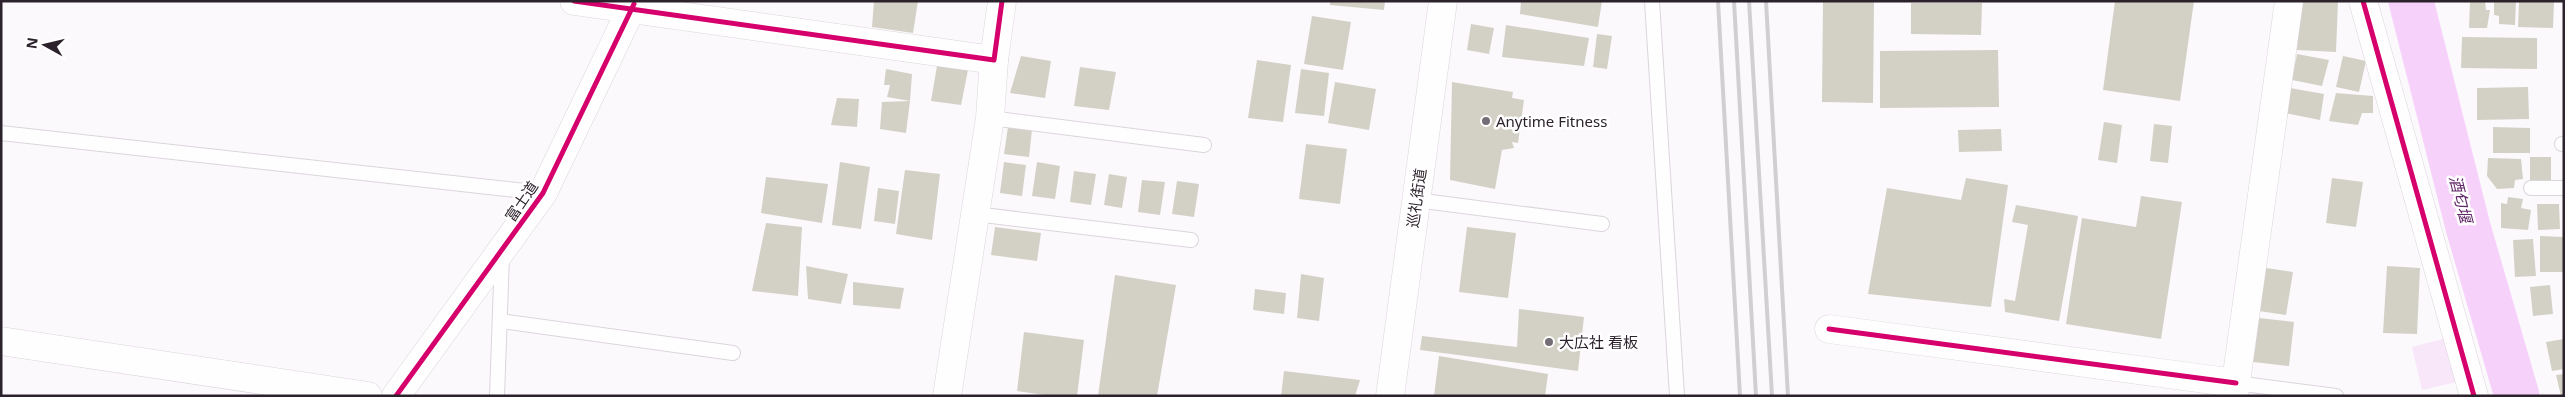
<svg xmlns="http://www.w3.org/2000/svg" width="2565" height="397" font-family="'Noto Sans','Noto Sans JP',sans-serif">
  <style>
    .green { fill: #f8e6f9 }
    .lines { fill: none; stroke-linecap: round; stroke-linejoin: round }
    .river { stroke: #f6d2fa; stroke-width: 45 }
    .building { fill: #d3d1c6 }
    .service-casing { stroke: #dbd5dc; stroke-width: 16 }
    .minor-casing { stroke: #dbd5dc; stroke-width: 29 }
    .tertiary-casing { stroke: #dbd5dc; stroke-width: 29 }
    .service { stroke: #fffeff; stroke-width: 14 }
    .minor { stroke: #fffeff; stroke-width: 28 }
    .tertiary { stroke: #fffeff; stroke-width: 28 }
    .rail { stroke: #d1cfd1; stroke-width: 4 }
    .cycleway-casing { stroke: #fff; stroke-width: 8 }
    .cycleway { stroke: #d6006c; stroke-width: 5 }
    .poi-dot { fill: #756d75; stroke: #fff; stroke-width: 2 }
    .labels { text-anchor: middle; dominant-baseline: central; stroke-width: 5; stroke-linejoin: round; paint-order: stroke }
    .poi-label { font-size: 15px; fill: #2c222c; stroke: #fff; text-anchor: start }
    .street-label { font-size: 15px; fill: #2c222c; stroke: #fff }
    .water-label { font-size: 16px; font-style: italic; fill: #612867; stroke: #fff }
  </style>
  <rect width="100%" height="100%" fill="#fcf9fd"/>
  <path class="green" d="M 2450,337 L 2461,381 L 2422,390 L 2412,347 Z"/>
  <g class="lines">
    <path class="river" d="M 2411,1 L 2468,227 L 2517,396"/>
  </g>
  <g class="building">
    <path d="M 874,1 L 918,1 L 913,33 L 872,27 Z"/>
    <path d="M 1330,1 L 1385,1 L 1384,10 L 1330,5 Z"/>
    <path d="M 1521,1 L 1602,1 L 1598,27 L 1520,14 Z"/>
    <path d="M 1823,1 L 1874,1 L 1873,103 L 1822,102 Z"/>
    <path d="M 2115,1 L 2194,1 L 2180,101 L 2103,90 Z"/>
    <path d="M 2300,1 L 2338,1 L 2336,52 L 2297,50 Z"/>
    <path d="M 2470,1 L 2485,1 L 2486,10 L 2490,10 L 2487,28 L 2469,28 Z"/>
    <path d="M 2494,1 L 2516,1 L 2515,25 L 2499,24 L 2499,16 L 2494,15 Z"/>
    <path d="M 2519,1 L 2554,1 L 2553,28 L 2518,27 Z"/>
    <path d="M 1911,3 L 1982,3 L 1981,35 L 1911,34 Z"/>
    <path d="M 1312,16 L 1351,22 L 1343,70 L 1304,64 Z"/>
    <path d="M 1471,24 L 1494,28 L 1489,54 L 1467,50 Z"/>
    <path d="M 1506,25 L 1589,38 L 1584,66 L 1502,57 Z"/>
    <path d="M 1597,34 L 1612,36 L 1607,69 L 1593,67 Z"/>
    <path d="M 2462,37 L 2537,38 L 2537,69 L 2461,68 Z"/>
    <path d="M 1998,50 L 1999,107 L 1880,108 L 1880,51 Z"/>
    <path d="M 2297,54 L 2329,60 L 2322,86 L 2292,80 Z"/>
    <path d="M 1021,56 L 1051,61 L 1045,98 L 1010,93 Z"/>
    <path d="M 2343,56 L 2366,61 L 2359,92 L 2336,87 Z"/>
    <path d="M 1257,60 L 1291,65 L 1283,122 L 1248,118 Z"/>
    <path d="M 937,66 L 968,70 L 961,105 L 931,101 Z"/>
    <path d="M 1080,67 L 1116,72 L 1109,110 L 1074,106 Z"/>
    <path d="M 886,69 L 912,74 L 910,101 L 906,133 L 880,129 L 882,102 L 910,101 L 887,97 L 890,85 L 884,85 Z"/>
    <path d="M 1301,69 L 1329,73 L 1324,116 L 1295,113 Z"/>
    <path d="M 1335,82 L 1376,89 L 1369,130 L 1328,123 Z"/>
    <path d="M 1452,82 L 1513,92 L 1512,98 L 1524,100 L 1518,143 L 1512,142 L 1514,148 L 1502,150 L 1495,189 L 1450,180 Z"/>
    <path d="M 2528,87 L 2529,119 L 2477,120 L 2477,88 Z"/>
    <path d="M 2290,88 L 2324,94 L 2320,120 L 2285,113 Z"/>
    <path d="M 2336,93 L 2373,96 L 2373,113 L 2362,113 L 2358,125 L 2329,121 Z"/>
    <path d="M 837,98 L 859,99 L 857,127 L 831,125 Z"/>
    <path d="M 2104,122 L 2122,125 L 2117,163 L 2098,160 Z"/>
    <path d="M 2154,124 L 2172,126 L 2168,163 L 2150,161 Z"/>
    <path d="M 1008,127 L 1032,130 L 1029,157 L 1004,154 Z"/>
    <path d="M 2493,127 L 2530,128 L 2530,153 L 2493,153 Z"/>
    <path d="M 2001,129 L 2002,151 L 1959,152 L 1958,130 Z"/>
    <path d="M 1306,144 L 1347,149 L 1340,204 L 1299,199 Z"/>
    <rect x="2530" y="157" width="21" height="24"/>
    <path d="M 2488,158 L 2521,159 L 2523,179 L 2515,180 L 2514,188 L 2497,189 L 2487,176 Z"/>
    <path d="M 840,162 L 870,167 L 861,229 L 832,225 Z"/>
    <path d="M 1004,162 L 1026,165 L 1022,196 L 1000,193 Z"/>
    <path d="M 1037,162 L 1060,166 L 1055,199 L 1032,196 Z"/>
    <path d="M 905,170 L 940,174 L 932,240 L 896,234 Z"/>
    <path d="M 1074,171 L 1096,174 L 1091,205 L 1070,202 Z"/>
    <path d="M 1109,174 L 1127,177 L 1122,208 L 1104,205 Z"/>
    <path d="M 766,177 L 828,184 L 822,223 L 761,213 Z"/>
    <path d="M 1966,178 L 2008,185 L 1991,307 L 1868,294 L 1887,188 L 1961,200 Z"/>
    <path d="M 2332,178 L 2363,182 L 2356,227 L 2326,223 Z"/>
    <path d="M 1142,180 L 1165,182 L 1160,215 L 1138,212 Z"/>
    <path d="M 1177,181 L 1199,184 L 1194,217 L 1172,214 Z"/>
    <path d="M 878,188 L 899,191 L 895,224 L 874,221 Z"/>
    <path d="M 2141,196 L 2182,202 L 2161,339 L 2066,324 L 2082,218 L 2136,227 Z"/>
    <path d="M 2508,197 L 2523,199 L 2521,208 L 2531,210 L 2528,230 L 2501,228 L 2501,203 L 2507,204 Z"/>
    <path d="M 2537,204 L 2559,204 L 2560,229 L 2538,230 Z"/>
    <path d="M 2016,205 L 2078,216 L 2059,321 L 2005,312 L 2004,299 L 2015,301 L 2028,225 L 2012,222 Z"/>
    <path d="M 766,223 L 802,227 L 798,296 L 752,291 Z"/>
    <path d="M 995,227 L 1041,233 L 1037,261 L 991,255 Z"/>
    <path d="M 1467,227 L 1516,233 L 1508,298 L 1459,292 Z"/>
    <path d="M 2540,236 L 2564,237 L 2564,272 L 2540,272 Z"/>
    <path d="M 2533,239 L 2536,276 L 2515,277 L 2513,240 Z"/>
    <path d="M 806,266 L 848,274 L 841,304 L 808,299 Z"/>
    <path d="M 2387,266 L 2420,268 L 2417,334 L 2383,333 Z"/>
    <path d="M 2266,268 L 2293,272 L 2286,315 L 2259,311 Z"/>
    <path d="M 1301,274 L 1324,278 L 1319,321 L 1297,318 Z"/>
    <path d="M 1115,275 L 1176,285 L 1157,396 L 1098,396 Z"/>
    <path d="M 853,282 L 904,288 L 900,309 L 853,305 Z"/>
    <path d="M 2550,285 L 2553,314 L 2533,316 L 2530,287 Z"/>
    <path d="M 1255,289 L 1286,293 L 1284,314 L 1253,310 Z"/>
    <path d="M 1519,309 L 1584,317 L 1578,371 L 1420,350 L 1422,336 L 1517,347 Z"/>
    <path d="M 2259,318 L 2294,322 L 2289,366 L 2253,362 Z"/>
    <path d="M 1024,332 L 1084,340 L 1077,396 L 1051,396 L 1017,391 Z"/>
    <path d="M 2564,339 L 2564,369 L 2552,371 L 2546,342 Z"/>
    <path d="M 1439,356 L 1548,374 L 1545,396 L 1434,396 Z"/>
    <path d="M 1284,371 L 1360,380 L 1355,396 L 1281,396 Z"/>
    <path d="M 2564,374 L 2564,396 L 2561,396 L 2556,375 Z"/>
  </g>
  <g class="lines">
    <g class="service-casing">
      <g id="service">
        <path d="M 1652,1 L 1677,396"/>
        <path d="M 990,118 L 1204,145"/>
        <path d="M 1,133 L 543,193"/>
        <path d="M 2562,144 L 2564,144"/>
        <path d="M 2531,188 L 2564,188"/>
        <path d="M 1416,200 L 1602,224"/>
        <path d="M 975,214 L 1191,240"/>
        <path d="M 501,321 L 733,353"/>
        <path d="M 2236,383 L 2336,396"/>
        <path d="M 497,396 L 502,255"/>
      </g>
    </g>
    <g class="minor-casing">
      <g id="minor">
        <path d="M 574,1 L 994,60 L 1002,1"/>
        <path d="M 2363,1 L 2474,396"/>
        <path d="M 1829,329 L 2236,383"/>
        <path d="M 1,341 L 368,396"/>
        <path d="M 947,396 L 990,118 L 994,60"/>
        <path d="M 2234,396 L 2289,1"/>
      </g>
    </g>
    <g class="tertiary-casing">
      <g id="tertiary">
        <path d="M 396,396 L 543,193 L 635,1"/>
        <path d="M 1390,396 L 1443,1"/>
      </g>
    </g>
    <use href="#service" class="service"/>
    <use href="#minor" class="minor"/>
    <use href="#tertiary" class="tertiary"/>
    <g class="rail">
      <path d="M 1718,1 L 1740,396"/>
      <path d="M 1734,1 L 1756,396"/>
      <path d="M 1749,1 L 1772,396"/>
      <path d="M 1766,1 L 1788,396"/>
    </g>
    <g class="cycleway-casing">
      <g id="cycleway">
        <path d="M 574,1 L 994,60 L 1002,1"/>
        <path d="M 2363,1 L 2474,396"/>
        <path d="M 1829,329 L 2236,383"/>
        <path d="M 396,396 L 543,193 L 634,4"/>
      </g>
    </g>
    <use href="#cycleway" class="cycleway"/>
  </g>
  <g class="poi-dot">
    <circle cx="1486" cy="121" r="5"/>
    <circle cx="1549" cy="342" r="5"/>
  </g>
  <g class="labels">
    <g class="poi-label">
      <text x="1496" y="121">Anytime Fitness</text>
      <text x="1559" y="342">大広社 看板</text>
    </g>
    <g class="street-label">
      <text transform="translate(1416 198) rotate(-82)">巡礼街道</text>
      <text transform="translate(521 201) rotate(-56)">富士道</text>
    </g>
    <g class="water-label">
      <text transform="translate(2461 199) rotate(76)">酒匂堰</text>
    </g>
  </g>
  <rect width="2565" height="397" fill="none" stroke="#2c222c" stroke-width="5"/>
  <g transform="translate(45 45) rotate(278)" stroke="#ffffff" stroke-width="4" paint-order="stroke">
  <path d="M0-4L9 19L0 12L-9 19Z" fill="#2c222c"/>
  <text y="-8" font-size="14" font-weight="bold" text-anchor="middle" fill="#2c222c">N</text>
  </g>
</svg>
